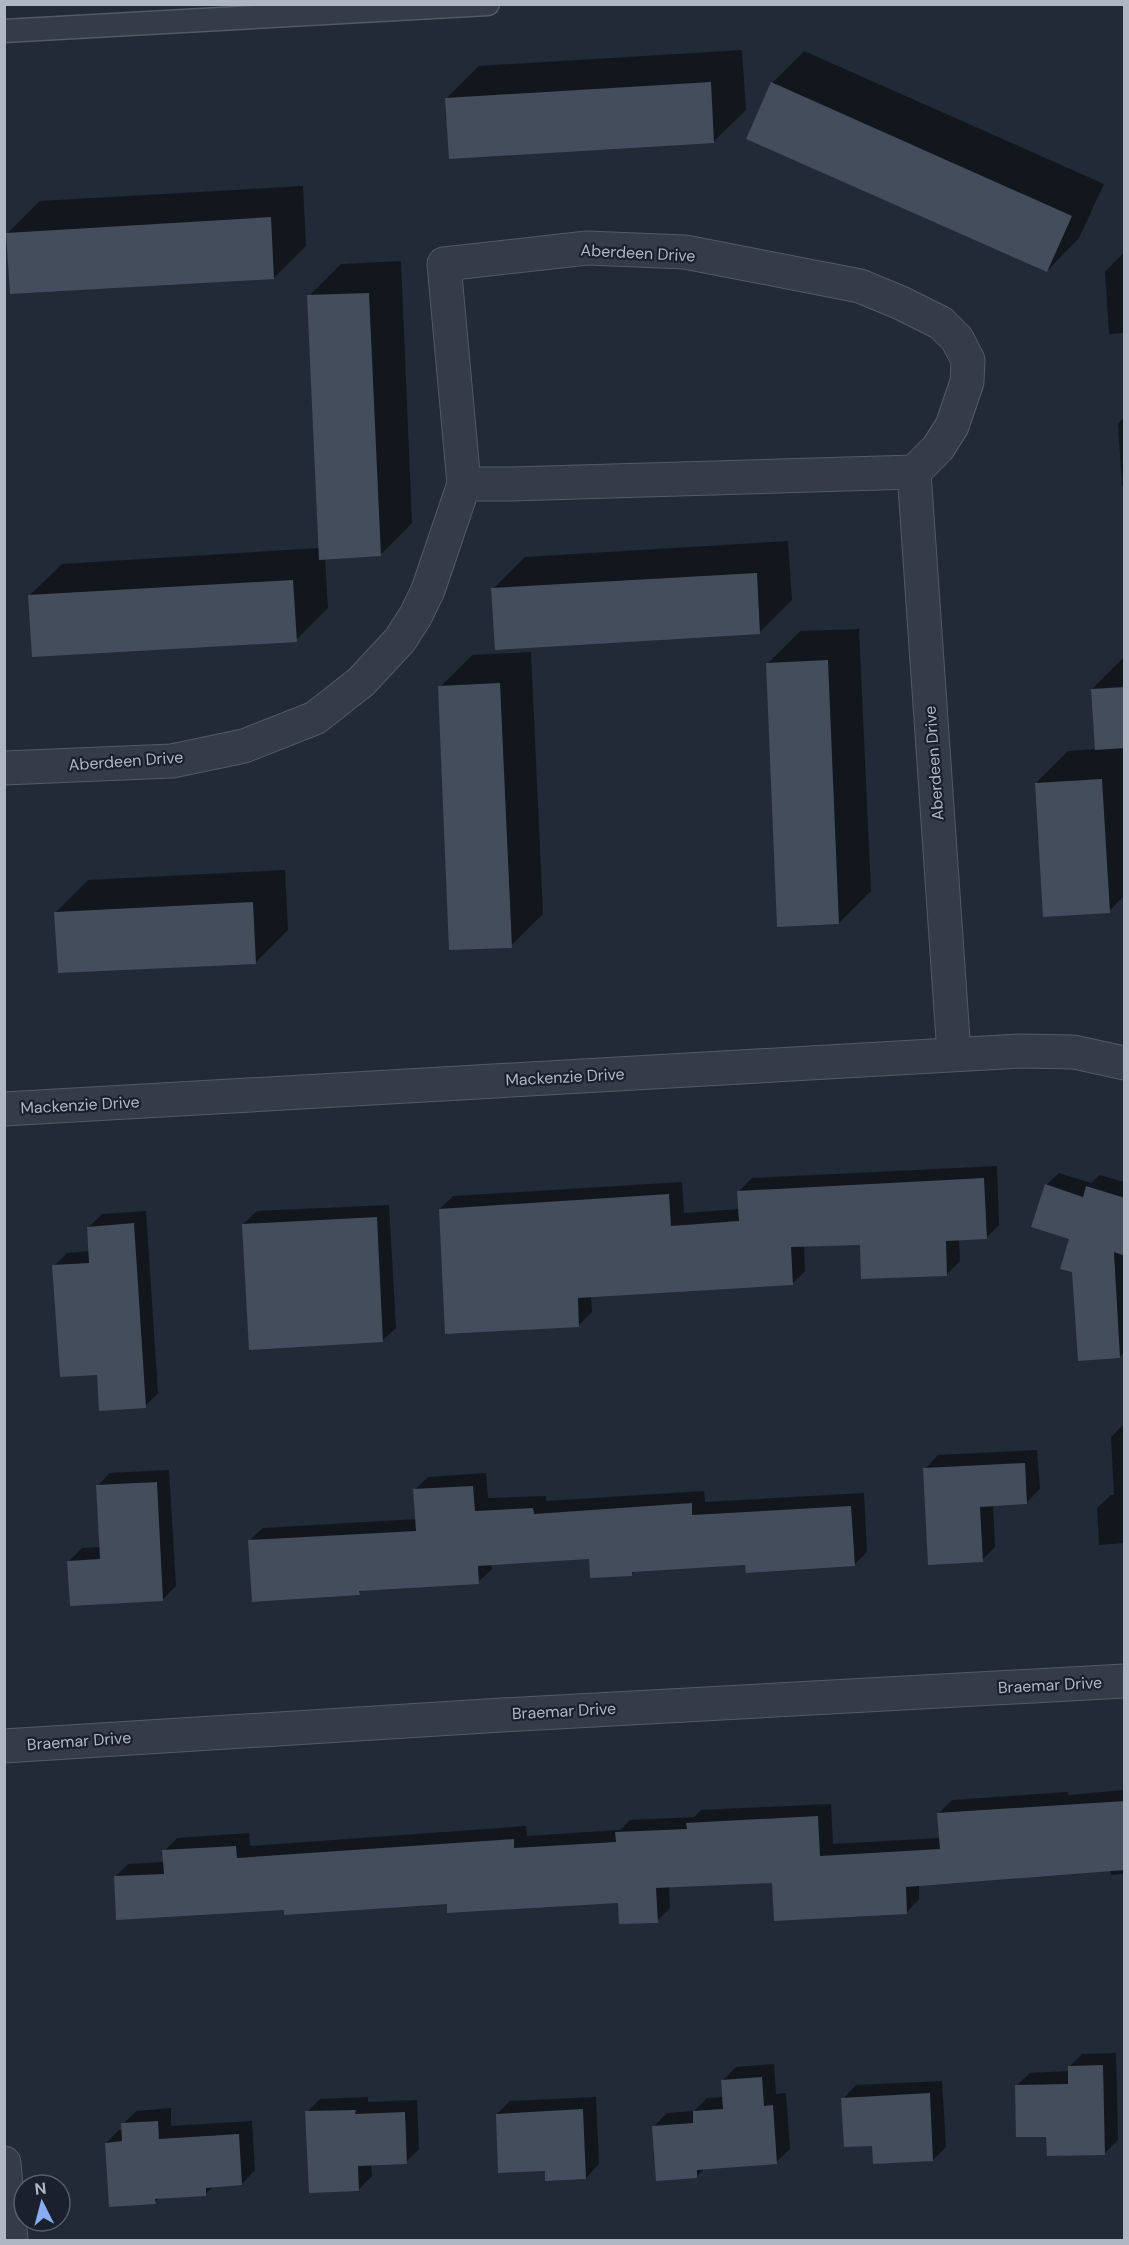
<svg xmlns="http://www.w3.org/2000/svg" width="1129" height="2245" font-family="'DM Sans',sans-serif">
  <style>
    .shadow { fill: #0007 }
    .building { fill: #434d5c }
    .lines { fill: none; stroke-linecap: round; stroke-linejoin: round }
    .service-casing { stroke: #535a65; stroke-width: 25 }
    .minor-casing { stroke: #535a65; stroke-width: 35 }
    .tertiary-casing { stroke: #535a65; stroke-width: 35 }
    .service { stroke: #353c48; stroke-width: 22 }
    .minor { stroke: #353c48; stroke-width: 33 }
    .tertiary { stroke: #353c48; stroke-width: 33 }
    .labels { text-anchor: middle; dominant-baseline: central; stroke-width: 4.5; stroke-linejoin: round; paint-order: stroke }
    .street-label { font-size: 16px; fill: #b0b7c4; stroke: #1b212c }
  </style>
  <rect width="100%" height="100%" fill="#222a37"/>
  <g class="shadow">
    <path d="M 742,50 L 746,110 L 713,142 L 447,98 L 479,66 Z"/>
    <path d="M 804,51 L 1104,184 L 1079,238 L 1047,271 L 772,83 Z"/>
    <path d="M 303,186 L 306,246 L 274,278 L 7,234 L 40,201 Z"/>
    <path d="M 1124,252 L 1124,333 L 1109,334 L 1105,272 Z"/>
    <path d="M 401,261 L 412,523 L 380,555 L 325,558 L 328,608 L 296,640 L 29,596 L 62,564 L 320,548 L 309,296 L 341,264 Z"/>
    <path d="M 1124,417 L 1124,486 L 1122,486 L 1118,424 Z"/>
    <path d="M 788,541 L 792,600 L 760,632 L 493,589 L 525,557 Z"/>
    <path d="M 859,629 L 871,891 L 839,923 L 768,663 L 800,631 Z"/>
    <path d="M 531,652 L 543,914 L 511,946 L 440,687 L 472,655 Z"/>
    <path d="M 1124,657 L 1124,896 L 1109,911 L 1036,783 L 1068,751 L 1096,749 L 1092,689 Z"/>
    <path d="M 285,870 L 288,930 L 256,962 L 56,912 L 88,880 Z"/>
    <path d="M 997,1166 L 999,1225 L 986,1238 L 959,1239 L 960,1261 L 947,1274 L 862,1243 L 804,1245 L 805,1271 L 792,1284 L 591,1295 L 592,1312 L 579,1325 L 440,1209 L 453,1196 L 682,1182 L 684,1213 L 740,1209 L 739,1191 L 752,1178 Z"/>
    <path d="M 1059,1173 L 1091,1183 L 1100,1175 L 1124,1182 L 1124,1352 L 1120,1357 L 1071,1238 L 1046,1185 Z"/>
    <path d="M 389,1205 L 396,1328 L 382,1341 L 243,1224 L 257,1211 Z"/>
    <path d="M 146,1211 L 158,1393 L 145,1406 L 98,1373 L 54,1266 L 67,1253 L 90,1251 L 89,1227 L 102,1214 Z"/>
    <path d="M 1124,1424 L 1124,1543 L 1099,1545 L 1097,1508 L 1111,1495 L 1114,1495 L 1111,1437 Z"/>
    <path d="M 1037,1450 L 1040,1489 L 1026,1503 L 993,1505 L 995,1547 L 982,1560 L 925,1469 L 938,1455 Z"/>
    <path d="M 169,1470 L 176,1586 L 163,1599 L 69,1561 L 82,1548 L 101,1547 L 97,1486 L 110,1473 Z"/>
    <path d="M 486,1473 L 488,1498 L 546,1496 L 546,1501 L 704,1491 L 705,1502 L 864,1493 L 867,1552 L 854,1565 L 747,1563 L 636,1570 L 632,1574 L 590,1558 L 491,1564 L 492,1569 L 478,1582 L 363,1589 L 359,1593 L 249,1541 L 263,1528 L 417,1519 L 415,1490 L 428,1477 Z"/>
    <path d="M 1124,1790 L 1124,1874 L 1111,1875 L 1110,1870 L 919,1885 L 919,1899 L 906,1913 L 773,1881 L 669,1886 L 670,1908 L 657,1921 L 619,1901 L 448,1902 L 285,1908 L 115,1877 L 128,1864 L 165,1862 L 164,1851 L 177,1838 L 249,1833 L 250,1846 L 526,1826 L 527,1836 L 620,1830 L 630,1820 L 694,1817 L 701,1810 L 831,1804 L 833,1844 L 940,1838 L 938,1814 L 952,1800 L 1068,1792 L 1068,1795 Z"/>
    <path d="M 1116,2053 L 1118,2140 L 1105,2153 L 1048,2135 L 1016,2086 L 1030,2073 L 1069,2071 L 1069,2067 L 1082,2054 Z"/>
    <path d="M 774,2064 L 776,2094 L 786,2093 L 790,2149 L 776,2162 L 706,2167 L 696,2177 L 653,2127 L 667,2113 L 694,2111 L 707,2098 L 724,2097 L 723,2080 L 736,2067 Z"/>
    <path d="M 942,2081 L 946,2147 L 933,2160 L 874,2145 L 843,2099 L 856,2085 Z"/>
    <path d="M 368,2097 L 368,2102 L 417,2100 L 419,2149 L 406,2162 L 371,2164 L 372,2176 L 358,2190 L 307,2112 L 320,2099 Z"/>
    <path d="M 596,2097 L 599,2164 L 586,2178 L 546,2170 L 497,2114 L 510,2101 Z"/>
    <path d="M 171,2108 L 171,2126 L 252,2121 L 255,2170 L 242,2184 L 214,2186 L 205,2194 L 160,2197 L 155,2202 L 106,2143 L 119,2130 L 123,2130 L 123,2124 L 136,2111 Z"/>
  </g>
  <g class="building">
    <path d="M 711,82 L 714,143 L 449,159 L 445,98 Z"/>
    <path d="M 771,82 L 1072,216 L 1047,272 L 746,139 Z"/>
    <path d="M 271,217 L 274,279 L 10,294 L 6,233 Z"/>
    <path d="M 369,293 L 381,556 L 319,560 L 307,295 Z"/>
    <path d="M 757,573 L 760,634 L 495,650 L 491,588 Z"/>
    <path d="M 293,580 L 297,642 L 32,657 L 28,595 Z"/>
    <path d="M 828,660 L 839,924 L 777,927 L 766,663 Z"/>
    <path d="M 500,683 L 512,948 L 449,950 L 438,686 Z"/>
    <path d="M 1125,687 L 1125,748 L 1095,750 L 1091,689 Z"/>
    <path d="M 1102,779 L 1110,913 L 1043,917 L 1035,783 Z"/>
    <path d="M 253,902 L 256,964 L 58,973 L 54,912 Z"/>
    <path d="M 984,1178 L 987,1239 L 946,1241 L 947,1276 L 861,1279 L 860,1245 L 791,1247 L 793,1285 L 578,1298 L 579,1327 L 445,1334 L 439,1209 L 669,1194 L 671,1226 L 739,1221 L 737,1191 Z"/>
    <path d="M 1045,1184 L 1083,1197 L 1086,1186 L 1125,1198 L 1125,1256 L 1114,1252 L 1120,1358 L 1078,1361 L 1072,1272 L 1060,1269 L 1069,1239 L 1031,1227 Z"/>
    <path d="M 377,1217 L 383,1342 L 249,1350 L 242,1224 Z"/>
    <path d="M 134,1223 L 146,1408 L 99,1411 L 97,1375 L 60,1377 L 52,1265 L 89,1263 L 87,1227 Z"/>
    <path d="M 1025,1463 L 1027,1504 L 980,1507 L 983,1562 L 928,1565 L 923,1468 Z"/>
    <path d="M 157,1482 L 163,1601 L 70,1606 L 67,1561 L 100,1559 L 96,1485 Z"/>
    <path d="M 473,1486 L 475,1511 L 533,1508 L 534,1514 L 692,1503 L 692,1515 L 851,1506 L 855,1566 L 746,1573 L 745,1565 L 632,1572 L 632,1576 L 590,1578 L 589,1559 L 478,1566 L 479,1584 L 359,1591 L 360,1595 L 252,1602 L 248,1540 L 416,1531 L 413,1489 Z"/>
    <path d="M 1125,1801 L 1125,1870 L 906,1887 L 907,1914 L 774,1921 L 772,1883 L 656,1888 L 658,1923 L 619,1924 L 618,1903 L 447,1913 L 447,1904 L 284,1915 L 284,1910 L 116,1920 L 114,1876 L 164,1874 L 162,1850 L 236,1846 L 237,1858 L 514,1839 L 514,1848 L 616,1842 L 615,1832 L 687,1829 L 686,1823 L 818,1816 L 820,1856 L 940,1849 L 937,1813 Z"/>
    <path d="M 1103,2065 L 1105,2155 L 1047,2156 L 1046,2137 L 1016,2137 L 1015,2085 L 1068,2084 L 1068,2066 Z"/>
    <path d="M 762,2077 L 764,2106 L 773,2105 L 777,2164 L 697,2170 L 697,2178 L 656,2181 L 652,2126 L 693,2123 L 693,2111 L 723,2109 L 721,2080 Z"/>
    <path d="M 930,2093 L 933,2161 L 873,2164 L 872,2146 L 844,2147 L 841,2098 Z"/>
    <path d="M 583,2109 L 586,2179 L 545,2181 L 545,2171 L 498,2173 L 496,2114 Z"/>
    <path d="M 356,2110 L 355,2114 L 405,2112 L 407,2164 L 358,2166 L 359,2191 L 309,2193 L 305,2111 Z"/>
    <path d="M 158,2121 L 159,2139 L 239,2134 L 242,2185 L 206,2188 L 206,2196 L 155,2199 L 156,2204 L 109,2207 L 105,2143 L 122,2141 L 121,2123 Z"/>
  </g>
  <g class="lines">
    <g class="service-casing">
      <path id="service" d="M 4,31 L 488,4"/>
    </g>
    <g class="minor-casing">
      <g id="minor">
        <path d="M 464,484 L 444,264 L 587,248 L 685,252 L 860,286 L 901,303 L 941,323 L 957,339 L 968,360 L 967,382 L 952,426 L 938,448 L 914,472"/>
        <path d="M 4,768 L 172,761 L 244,746 L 315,718 L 361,682 L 400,640 L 416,615 L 428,590 L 464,484 L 511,484 L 914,472 L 954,1054"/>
        <path d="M 4,1746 L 502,1715 L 1124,1681"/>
        <path d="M 4,2163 L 11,2240"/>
      </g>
    </g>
    <g class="tertiary-casing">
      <path id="tertiary" d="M 4,1109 L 1020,1051 L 1074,1052 L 1124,1063"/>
    </g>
    <use href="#service" class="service"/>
    <use href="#minor" class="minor"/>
    <use href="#tertiary" class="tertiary"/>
  </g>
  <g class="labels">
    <g class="street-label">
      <text transform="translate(638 253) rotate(3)">Aberdeen Drive</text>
      <text transform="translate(126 761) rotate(-4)">Aberdeen Drive</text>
      <text transform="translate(934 763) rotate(-94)">Aberdeen Drive</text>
      <text transform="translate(565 1077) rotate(-3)">Mackenzie Drive</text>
      <text transform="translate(80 1105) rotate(-3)">Mackenzie Drive</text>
      <text transform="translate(1050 1685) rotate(-3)">Braemar Drive</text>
      <text transform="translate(564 1711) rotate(-3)">Braemar Drive</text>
      <text transform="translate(79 1741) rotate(-4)">Braemar Drive</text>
    </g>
  </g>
  <rect width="1129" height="2245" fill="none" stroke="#b0b7c4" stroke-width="12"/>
  <g transform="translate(42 2203) rotate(354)"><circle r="28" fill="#1b212c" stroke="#575d69" stroke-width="1.5"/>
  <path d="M0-4.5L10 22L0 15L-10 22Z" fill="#88acf1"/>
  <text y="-9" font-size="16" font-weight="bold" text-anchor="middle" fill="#b0b7c4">N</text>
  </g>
</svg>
